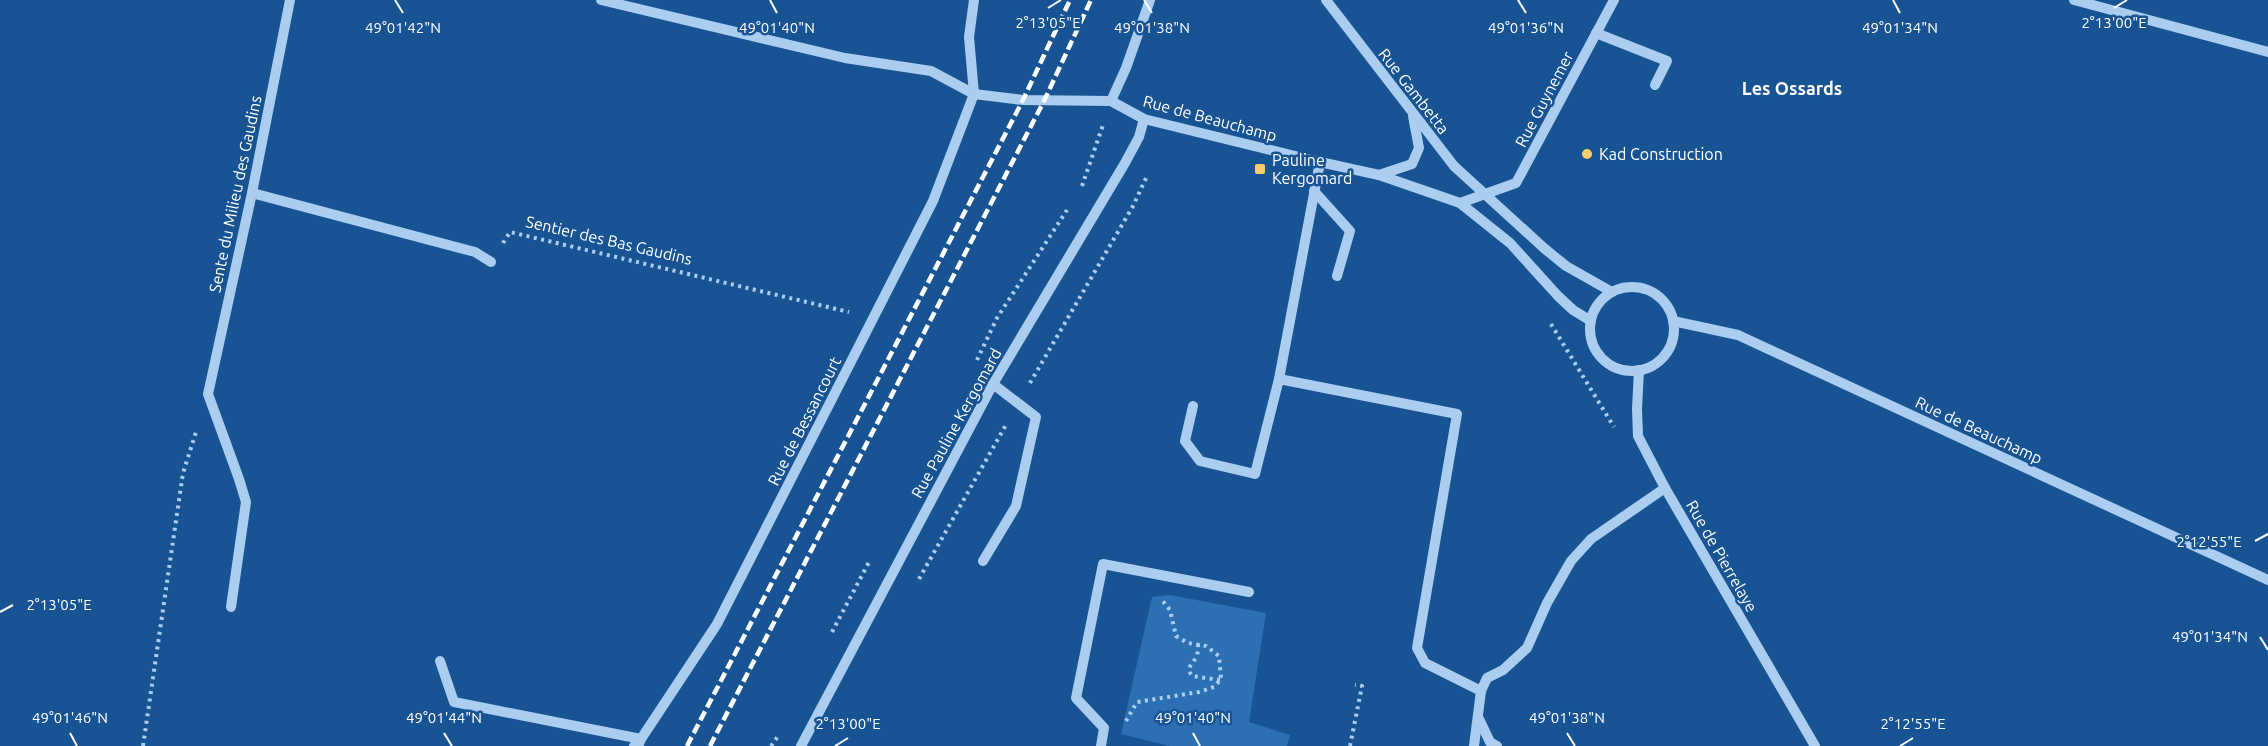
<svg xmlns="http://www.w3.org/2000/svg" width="2268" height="746" font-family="Ubuntu,sans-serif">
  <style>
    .green { fill: #2c6fb3 }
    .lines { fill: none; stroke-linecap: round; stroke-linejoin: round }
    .path { stroke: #aacdf0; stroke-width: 4; stroke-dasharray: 3 4.5; stroke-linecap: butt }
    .minor { stroke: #aacdf0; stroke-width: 10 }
    .rail { stroke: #fff; stroke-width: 4.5; stroke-dasharray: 10 4.5; stroke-linecap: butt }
    .ticks { fill: none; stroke: #fff; stroke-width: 2 }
    .poi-dot { fill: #ffcd69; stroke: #185494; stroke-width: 2 }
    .labels { text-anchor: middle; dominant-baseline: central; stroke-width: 5; stroke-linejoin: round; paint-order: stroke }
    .street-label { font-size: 16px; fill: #fff; stroke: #185494 }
    .poi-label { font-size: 16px; fill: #fff; stroke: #185494; text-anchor: start }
    .neighbourhood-label { font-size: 18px; font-weight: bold; fill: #fff; stroke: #185494 }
    .ticks-label { font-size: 15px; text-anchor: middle; fill: #fff; stroke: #185494; stroke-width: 5; stroke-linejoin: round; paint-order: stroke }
  </style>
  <rect width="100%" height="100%" fill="#185494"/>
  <path class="green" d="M 1170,595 L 1266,613 L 1249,722 L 1290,735 L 1287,746 L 1170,746 L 1121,734 L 1152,597 Z"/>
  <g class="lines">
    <g class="path">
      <path d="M 1082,186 L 1103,125"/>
      <path d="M 503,243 L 510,232 L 849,312"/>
      <path d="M 1551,324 L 1614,427"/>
      <path d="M 977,360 L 997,318 L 1067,210"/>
      <path d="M 1030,383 L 1133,206 L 1147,176"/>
      <path d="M 919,579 L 1007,423"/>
      <path d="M 832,632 L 869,562"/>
      <path d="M 1198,644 C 1198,648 1198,651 1197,655 C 1194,664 1185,666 1192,676 L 1220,680"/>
      <path d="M 1126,721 L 1137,702 L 1199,692 L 1214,687 L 1221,679 L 1219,656 L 1206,646 L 1188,643 L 1176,636 L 1170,610 L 1161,599"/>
      <path d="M 143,746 L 183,473 L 196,432"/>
      <path d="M 771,746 L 779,735"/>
      <path d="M 1350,746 L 1362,686 L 1355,685"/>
    </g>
    <g class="minor">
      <path d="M 601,0 L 845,58 L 931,71 L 974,94 L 1023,100 L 1111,101 L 1144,119 L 1320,162 L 1379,175 L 1460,203 L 1510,243 L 1558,296 L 1573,310 L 1591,321"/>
      <path d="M 1326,0 L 1454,166 L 1545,249 L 1566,266 L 1612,292"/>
      <path d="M 2074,0 L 2268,52"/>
      <path d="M 1596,33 L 1667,61 L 1655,85"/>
      <path d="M 1111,101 L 1126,68 L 1150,0"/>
      <path d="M 1320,162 L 1279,379 L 1457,414 L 1417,648 L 1425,663 L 1481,691 L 1487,678 L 1503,670 L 1527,648 L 1547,603 L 1571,561 L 1591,539 L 1665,488"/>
      <path d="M 1379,175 L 1412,164 L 1419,148 L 1413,116"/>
      <path d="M 1314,191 L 1350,231 L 1337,276"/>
      <path d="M 252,193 L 475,252 L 491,262"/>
      <path d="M 1460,203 L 1516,183 L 1614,0"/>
      <circle cx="1632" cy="329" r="42"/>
      <path d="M 1673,321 L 1738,335 L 2268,580"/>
      <path d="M 1639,370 L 1637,409 L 1638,436 L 1665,488 L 1815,746"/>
      <path d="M 1193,406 L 1185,441 L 1200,461 L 1255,474 L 1279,379"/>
      <path d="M 983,561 L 1016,506 L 1036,417 L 993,384"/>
      <path d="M 231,607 L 246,502 L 239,479 L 208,394 L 252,193 L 290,0"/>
      <path d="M 440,661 L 454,702 L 641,739 L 639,744"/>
      <path d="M 1479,719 L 1490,742 L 1497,746"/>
      <path d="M 634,746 L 641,739 L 717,624 L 933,201 L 974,94 L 969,37 L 974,0"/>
      <path d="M 801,746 L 993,384 L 1125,163 L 1139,137 L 1144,119"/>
      <path d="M 1101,746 L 1104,728 L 1076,698 L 1103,564 L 1249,592"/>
      <path d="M 1474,746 L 1481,691"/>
    </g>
    <g class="rail">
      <path d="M 687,746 L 1023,100 L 1070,0"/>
      <path d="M 710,746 L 1044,101 L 1091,0"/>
    </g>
  </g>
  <path class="ticks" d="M 395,0 L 403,13M 770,0 L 777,13M 1144,0 L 1152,13M 1518,0 L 1526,13M 1893,0 L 1900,13M 1048,8 L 1061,0M 2114,8 L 2127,0M 2255,541 L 2268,534M 0,612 L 13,605M 2260,637 L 2268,650M 70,733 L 77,746M 444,733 L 452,746M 1193,733 L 1200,746M 1567,733 L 1575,746M 835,746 L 848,738M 1900,746 L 1913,738"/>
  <g class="poi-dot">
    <circle cx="1587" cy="154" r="6"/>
    <rect x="1254" y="163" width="12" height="12" rx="3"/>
  </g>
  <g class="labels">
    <g class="street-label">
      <text transform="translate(1414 91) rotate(52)">Rue Gambetta</text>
      <text transform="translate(1544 99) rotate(-62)">Rue Guynemer</text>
      <text transform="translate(1210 118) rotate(15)">Rue de Beauchamp</text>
      <text transform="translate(235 194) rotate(-78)">Sente du Milieu des Gaudins</text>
      <text transform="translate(609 240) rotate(13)">Sentier des Bas Gaudins</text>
      <text transform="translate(804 421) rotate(-63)">Rue de Bessancourt</text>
      <text transform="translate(956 423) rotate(-61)">Rue Pauline Kergomard</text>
      <text transform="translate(1979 430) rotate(25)">Rue de Beauchamp</text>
      <text transform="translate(1722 556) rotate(60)">Rue de Pierrelaye</text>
    </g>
    <g class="poi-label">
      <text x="1599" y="154">Kad Construction</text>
      <text x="1272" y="160">Pauline<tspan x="1272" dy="18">Kergomard</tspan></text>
    </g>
    <g class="neighbourhood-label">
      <text x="1792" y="88">Les Ossards</text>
    </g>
  </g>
  <g class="ticks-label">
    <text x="1048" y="28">2°13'05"E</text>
    <text x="2114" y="28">2°13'00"E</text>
    <text x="403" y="33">49°01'42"N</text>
    <text x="777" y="33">49°01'40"N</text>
    <text x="1152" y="33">49°01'38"N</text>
    <text x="1900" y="33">49°01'34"N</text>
    <text x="1526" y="33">49°01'36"N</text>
    <text x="2209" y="547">2°12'55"E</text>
    <text x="59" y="610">2°13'05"E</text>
    <text x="2210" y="642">49°01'34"N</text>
    <text x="70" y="723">49°01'46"N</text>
    <text x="444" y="723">49°01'44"N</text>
    <text x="1193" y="723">49°01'40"N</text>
    <text x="1567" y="723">49°01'38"N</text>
    <text x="848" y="729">2°13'00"E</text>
    <text x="1913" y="729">2°12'55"E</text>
  </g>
</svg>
